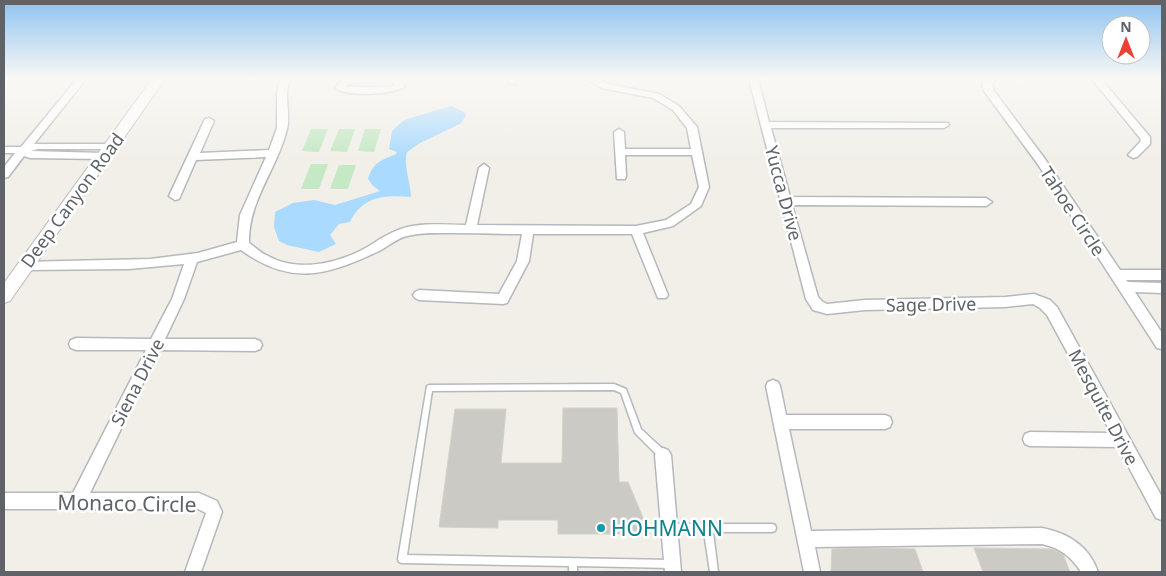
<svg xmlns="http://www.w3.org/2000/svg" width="1166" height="576" font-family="'Noto Sans',sans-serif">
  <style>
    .green { fill: #c5e8c5 }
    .water { fill: #aadaff }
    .building { fill: #cccac5; stroke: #d6d1c6 }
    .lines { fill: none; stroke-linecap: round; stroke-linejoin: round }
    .lane-casing { stroke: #b5b8bc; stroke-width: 3 }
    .street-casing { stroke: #b5b8bc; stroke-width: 3 }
    .secondary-casing { stroke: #b6babf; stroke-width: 2 }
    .lane { fill: #fff; fill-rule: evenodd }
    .street { fill: #fff; fill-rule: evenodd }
    .secondary { fill: #fff; fill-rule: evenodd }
    .culture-dot { fill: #0f9aa8; stroke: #fff; stroke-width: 2 }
    .labels { text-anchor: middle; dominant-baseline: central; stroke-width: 5; stroke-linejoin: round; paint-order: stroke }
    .street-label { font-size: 18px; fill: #5f6368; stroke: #fff }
    .near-street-label { font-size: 21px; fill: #5f6368; stroke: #fff }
    .near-culture-label { font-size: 21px; fill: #0d838f; stroke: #fff; text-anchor: start }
  </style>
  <rect width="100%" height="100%" fill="#f1efe8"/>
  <g class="green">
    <path d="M 311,129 L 328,129 L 319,152 L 302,151 Z"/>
    <path d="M 339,129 L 355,129 L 347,152 L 330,151 Z"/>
    <path d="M 365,129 L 381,129 L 374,152 L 358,151 Z"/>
    <path d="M 311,164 L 328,164 L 319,189 L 301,189 Z"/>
    <path d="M 339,165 L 356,165 L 348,189 L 330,189 Z"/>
  </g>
  <path class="water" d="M 451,106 L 464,112 L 466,116 L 460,124 L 420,143 L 407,152 C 403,164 411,184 411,197 C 386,195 363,195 350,222 L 339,224 L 330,235 L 336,244 L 319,252 L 287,245 L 279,241 L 274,227 L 275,212 L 293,203 L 314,200 L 335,205 L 380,191 L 373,186 L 368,179 C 374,161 381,161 396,154 L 397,152 L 389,149 L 392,131 L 404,120 Z"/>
  <g class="building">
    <path d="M 563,408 L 617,408 L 619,482 L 628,482 L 650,534 L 558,534 L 558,520 L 498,520 L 498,528 L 439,527 L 455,409 L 506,409 L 501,463 L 562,463 Z"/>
    <path d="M 863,548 L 915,549 L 923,572 L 831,572 L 832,549 Z"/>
    <path d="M 974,548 L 1051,549 L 1063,554 L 1070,572 L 983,572 Z"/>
  </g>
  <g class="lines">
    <g class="lane-casing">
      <g id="lane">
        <path d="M 614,384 L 626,389 L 641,429 L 666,452 L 667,455 L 666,458 L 663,459 L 660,458 L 635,433 L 621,393 L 614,390 L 432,391 L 407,555 L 672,560 L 675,561 L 676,564 L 675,567 L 672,568 L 577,566 L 577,572 L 569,572 L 569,566 L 402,563 L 399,562 L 398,559 L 427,386 L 429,385 Z"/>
        <path d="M 670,524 L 772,524 L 775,525 L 776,528 L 775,531 L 772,532 L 713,532 L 718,572 L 710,572 L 704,532 L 670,532 L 667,531 L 666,528 L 667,525 Z"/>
      </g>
    </g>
    <g class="street-casing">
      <g id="street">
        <path d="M 77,79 L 86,79 L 34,144 L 111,144 L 116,147 L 115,149 L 38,149 L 31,151 L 104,153 L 109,156 L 104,159 L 30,158 L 24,156 L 8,177 L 4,178 L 4,167 L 15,153 L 4,153 L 4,147 L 21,147 Z"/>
        <path d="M 281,79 L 290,79 C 283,96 291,112 287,129 C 278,168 248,200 249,243 C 255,247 261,253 268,256 C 300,274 345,262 374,243 C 383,237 390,233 401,229 C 422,222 445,225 466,225 L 479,168 L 484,164 L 489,168 L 477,225 L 636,226 L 666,220 L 691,204 L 699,187 L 692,155 L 625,155 L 626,176 L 625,179 L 617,179 L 614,132 L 619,129 L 624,132 L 625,149 L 691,149 L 687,128 L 673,110 L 653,98 L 602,88 L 586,79 L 599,79 L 608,84 L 659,94 L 679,106 L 697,127 L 709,187 L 701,206 L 673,226 L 643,233 L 668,295 L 666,298 L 658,298 L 632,234 L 533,234 L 529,261 L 507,303 L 503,304 L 419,300 L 415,298 L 413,295 L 415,292 L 419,290 L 499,294 L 517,261 L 522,234 C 499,234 476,233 453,233 C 437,233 422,232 407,236 C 395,239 388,247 377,252 C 325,276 291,286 241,250 L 197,262 L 184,299 L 165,339 L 255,339 L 260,341 L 262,345 L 260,349 L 255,351 L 159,350 L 90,493 L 199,493 L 217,501 L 222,512 L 201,572 L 185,572 L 206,513 L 198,509 L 4,509 L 4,493 L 73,493 L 146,350 L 76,350 L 71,348 L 69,344 L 71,340 L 76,338 L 151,339 L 172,299 L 184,264 L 129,269 L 25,270 L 21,268 L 19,265 L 21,262 L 150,259 L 198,253 L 237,242 L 240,215 L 266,157 L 196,160 L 179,199 L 175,200 L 169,196 L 205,119 L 209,118 L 214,121 L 200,153 L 269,150 L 277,128 L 277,91 Z"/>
        <path d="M 343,79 L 382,79 C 372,86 357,78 346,86 L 347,87 L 390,87 L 395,85 L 389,79 L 402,79 L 405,86 C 395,95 346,97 335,88 Z"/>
        <path d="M 508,79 L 518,79 L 516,84 L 510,84 Z"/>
        <path d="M 749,79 L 758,79 L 769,122 L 948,123 L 949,125 L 944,128 L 771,128 L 790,197 L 986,198 L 992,202 L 986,206 L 792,205 L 818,297 L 823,302 L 827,304 L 865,300 L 1005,297 L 1034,294 L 1050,300 L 1057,307 L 1162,497 L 1162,520 L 1156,518 L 1118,447 L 1030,446 L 1025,444 L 1023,439 L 1025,434 L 1030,432 L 1111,433 L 1047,315 L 1040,308 L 1033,304 L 1005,307 L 865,310 L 827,314 L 813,310 L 806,299 Z"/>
        <path d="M 986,79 L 996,79 L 992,84 L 994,91 L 1045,159 L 1120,270 L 1162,270 L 1162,280 L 1126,280 L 1128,282 L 1162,283 L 1162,293 L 1135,292 L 1162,333 L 1162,349 L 1157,348 L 1037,163 L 984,91 L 982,84 Z"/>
        <path d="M 1092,79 L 1101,79 L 1150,137 L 1150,144 L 1137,157 L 1133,158 L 1128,155 L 1141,141 L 1140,138 Z"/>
        <path d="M 773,380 L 778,382 L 780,386 L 786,415 L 885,415 L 890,417 L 892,422 L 890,427 L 885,429 L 789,429 L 811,531 L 1042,528 C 1068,533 1089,546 1098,572 L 1081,572 C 1071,556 1060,548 1042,544 L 815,547 L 820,572 L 804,572 L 766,386 L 768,382 Z"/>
        <path d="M 663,448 L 668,450 L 671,455 L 681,572 L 665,572 L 655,455 L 658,450 Z"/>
      </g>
    </g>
    <g class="secondary-casing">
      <path id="secondary" d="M 152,79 L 165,79 L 10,301 L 4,303 L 4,283 Z"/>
    </g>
    <use href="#lane" class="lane"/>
    <use href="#street" class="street"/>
    <use href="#secondary" class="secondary"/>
  </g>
  <linearGradient id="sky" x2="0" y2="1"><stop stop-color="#8fc3f1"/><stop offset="0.49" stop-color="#f9f8f5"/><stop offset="1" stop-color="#f9f8f5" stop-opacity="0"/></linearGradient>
  <rect width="1166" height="160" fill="url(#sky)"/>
  <circle class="culture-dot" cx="601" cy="528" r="5"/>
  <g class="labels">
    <g class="street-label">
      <text transform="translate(784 193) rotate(75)">Yucca Drive</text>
      <text transform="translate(72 200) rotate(-54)">Deep Canyon Road</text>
      <text transform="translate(1073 211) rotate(57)">Tahoe Circle</text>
      <text transform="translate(931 304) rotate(-1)">Sage Drive</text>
      <text transform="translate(137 382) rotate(-63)">Siena Drive</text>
      <text transform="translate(1104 407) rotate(62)">Mesquite Drive</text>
    </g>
    <g class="near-street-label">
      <text transform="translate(127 503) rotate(1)">Monaco Circle</text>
    </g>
    <g class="near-culture-label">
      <text x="611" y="528">HOHMANN</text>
    </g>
  </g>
  <rect width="1166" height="576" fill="none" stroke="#5f6368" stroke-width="10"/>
  <g transform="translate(1126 40)"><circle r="24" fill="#ffffff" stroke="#bfc1c3"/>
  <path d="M0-4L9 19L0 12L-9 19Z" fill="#ea4335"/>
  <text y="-8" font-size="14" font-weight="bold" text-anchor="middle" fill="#5f6368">N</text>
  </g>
</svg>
